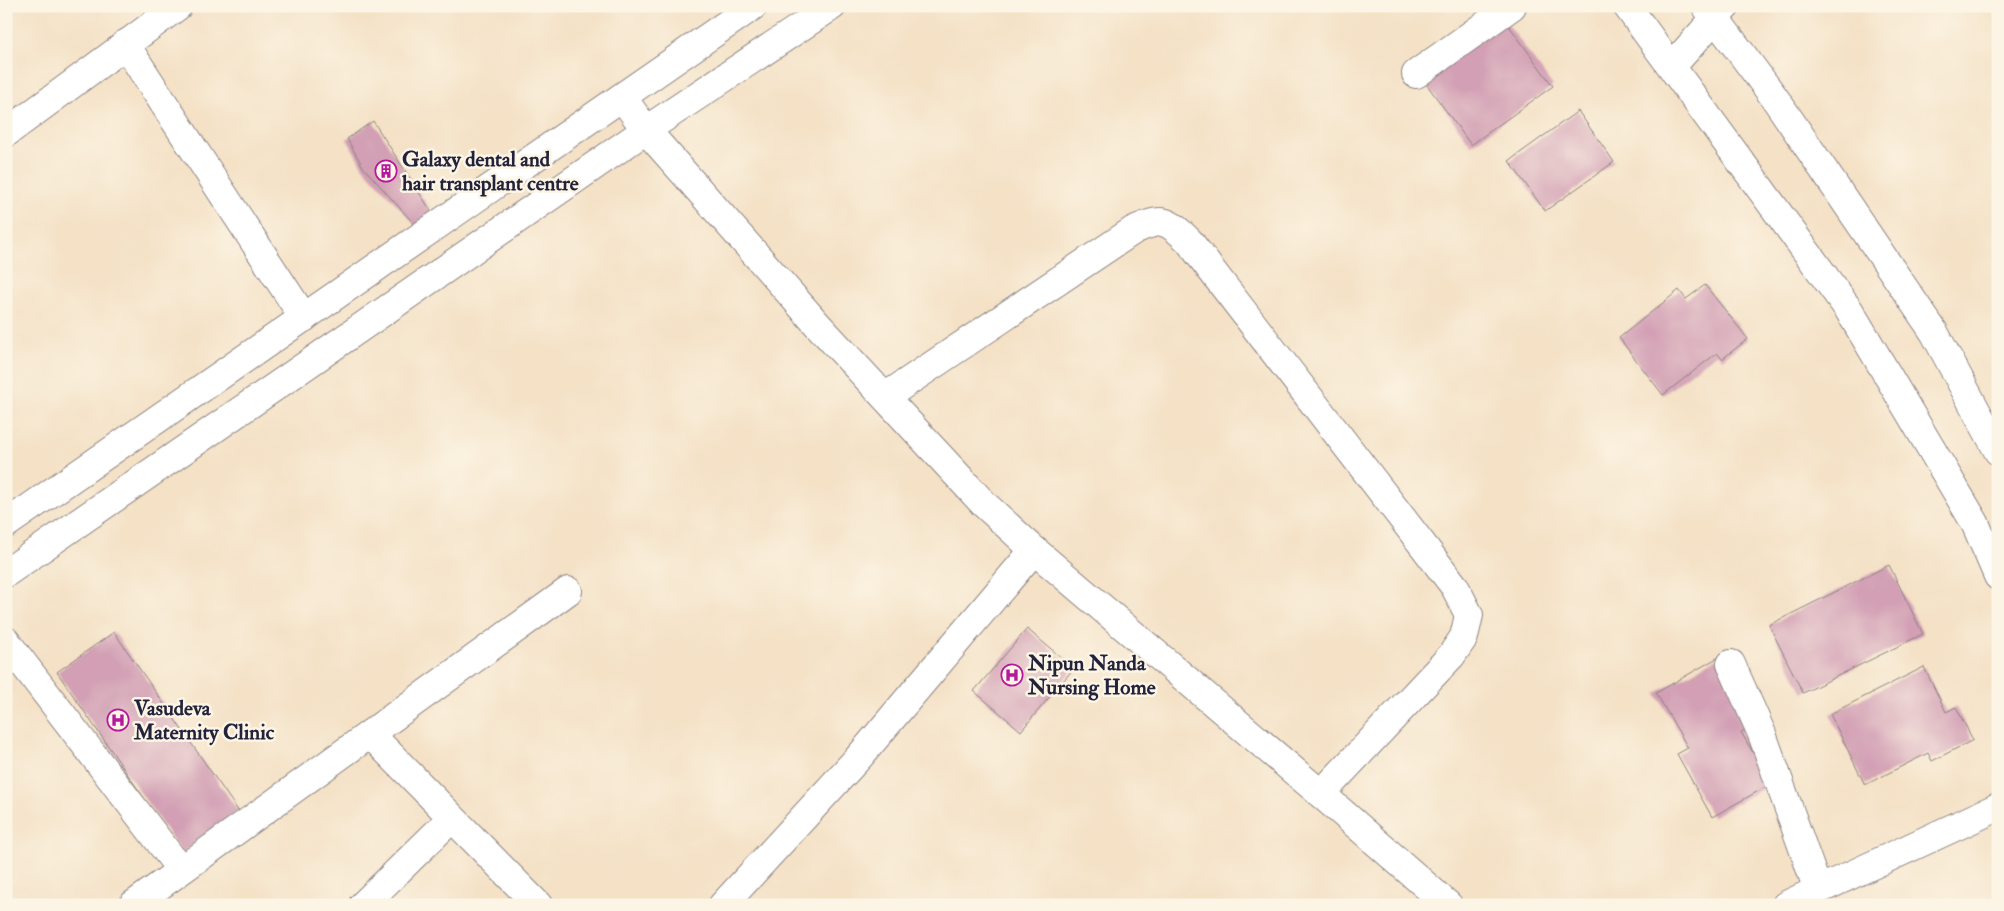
<svg xmlns="http://www.w3.org/2000/svg" width="2004" height="911" font-family="'IM FELL Double Pica',serif">
  <style>
    .building { fill: #d29fb4 }
    .lines { fill: none; stroke-linecap: round; stroke-linejoin: round }
    .minor-casing { stroke: #8b8280; stroke-width: 30 }
    .minor { stroke: #fff; stroke-width: 28 }
    .labels { text-anchor: middle; dominant-baseline: central; stroke-width: 5; stroke-linejoin: round; paint-order: stroke }
    .poi-label { font-size: 21px; font-weight: bold; fill: #22223b; stroke: #fcf5e5; text-anchor: start }
  </style>
  <rect width="100%" height="100%" fill="#fcf5e5"/>
  <filter id="ink" filterUnits="userSpaceOnUse"><feTurbulence type="fractalNoise" baseFrequency=".02" numOctaves="2"/><feDisplacementMap in="SourceGraphic" scale="10" xChannelSelector="R" yChannelSelector="G"/><feConvolveMatrix kernelMatrix="1 2 1 2 8 2 1 2 1" color-interpolation-filters="sRGB"/></filter>
  <filter id="wash" filterUnits="userSpaceOnUse"><feTurbulence type="fractalNoise" baseFrequency=".0096" numOctaves="4" result="noise"/><feDisplacementMap in="SourceGraphic" scale="20" xChannelSelector="R" yChannelSelector="G"/><feGaussianBlur stdDeviation="1.12" result="paint"/><feColorMatrix in="noise" values="0 0 0 0 0 0 0 0 0 0 0 0 0 0 0 0 0 1.4 0 .05"/><feComposite in="paint" operator="in"/></filter>
  <g filter="url(#wash)">
    <rect width="100%" height="100%" fill="#f4e1c6"/>
    <g id="blocks">
      <g class="building">
        <path d="M 1504,19 L 1553,86 L 1471,145 L 1422,78 Z"/>
        <path d="M 1578,111 L 1614,162 L 1545,211 L 1509,161 Z"/>
        <path d="M 373,121 L 433,214 L 416,226 L 363,167 L 347,139 Z"/>
        <path d="M 1705,285 L 1748,339 L 1722,359 L 1717,353 L 1663,395 L 1619,338 L 1679,290 L 1686,299 Z"/>
        <path d="M 1889,565 L 1923,634 L 1803,693 L 1769,625 Z"/>
        <path d="M 1027,629 L 1074,668 L 1021,731 L 974,691 Z"/>
        <path d="M 114,632 L 239,812 L 182,853 L 57,672 Z"/>
        <path d="M 1717,658 L 1755,725 L 1741,732 L 1771,784 L 1712,817 L 1677,754 L 1688,748 L 1656,693 Z"/>
        <path d="M 1924,667 L 1946,712 L 1956,707 L 1973,740 L 1932,761 L 1928,753 L 1865,785 L 1830,714 Z"/>
      </g>
    </g>
  </g>
  <g filter="url(#ink)">
    <use href="#blocks" fill-opacity="0" stroke="#8b8280" stroke-width="1"/>
    <g class="lines">
      <g class="minor-casing">
        <g id="minor">
          <path d="M 1627,6 L 1849,310 L 1975,523 L 1998,576"/>
          <path d="M 1706,6 L 1774,97 L 1934,332 L 1998,451"/>
          <path d="M 125,44 L 304,318"/>
          <path d="M 1672,66 L 1726,6"/>
          <path d="M 1416,74 L 1512,6"/>
          <path d="M 622,97 L 646,130 L 817,324 L 984,504 L 1034,550 L 1321,794 L 1448,905"/>
          <path d="M 6,133 L 178,6"/>
          <path d="M 885,397 L 1134,230 C 1163,217 1166,219 1189,241 L 1455,587 L 1469,615 L 1464,637 L 1451,656 L 1321,794"/>
          <path d="M 6,524 L 753,6"/>
          <path d="M 6,573 L 646,130 L 832,6"/>
          <path d="M 6,641 L 181,870"/>
          <path d="M 1731,664 L 1762,734 L 1818,890"/>
          <path d="M 370,734 L 538,905"/>
          <path d="M 133,905 L 568,591"/>
          <path d="M 363,905 L 451,819"/>
          <path d="M 723,905 L 860,756 L 1034,550"/>
          <path d="M 1786,905 L 1998,807"/>
        </g>
      </g>
      <use href="#minor" class="minor"/>
    </g>
  </g>
  <defs>
    <g id="building-ring" transform="scale(1.125)"><circle r="9.5" fill="#fcf5e5" stroke="#b5179e" stroke-width="1.5"/><path d="M-4-6H4V6H1V3H-1V6H-4ZM-2.5-4.3h1.7v1.8h-1.7ZM.8-4.3h1.7v1.8H.8ZM-2.5-1h1.7V.8h-1.7ZM.8-1h1.7V.8H.8Z" fill="#b5179e"/></g>
    <g id="hospital-ring" transform="scale(1.125)"><circle r="9.5" fill="#fcf5e5" stroke="#b5179e" stroke-width="1.5"/><path d="M-5-5h3v3.5h4V-5h3V5h-3V1.5h-4V5h-3Z" fill="#b5179e"/></g>
  </defs>
  <g fill-rule="evenodd">
    <use href="#building-ring" x="386" y="171"/>
    <use href="#hospital-ring" x="1012" y="675"/>
    <use href="#hospital-ring" x="118" y="720"/>
  </g>
  <g class="labels">
    <g class="poi-label">
      <text x="402" y="159">Galaxy dental and<tspan x="402" dy="24">hair transplant centre</tspan></text>
      <text x="1028" y="663">Nipun Nanda<tspan x="1028" dy="24">Nursing Home</tspan></text>
      <text x="134" y="708">Vasudeva<tspan x="134" dy="24">Maternity Clinic</tspan></text>
    </g>
  </g>
  <rect width="2004" height="911" fill="none" stroke="#fcf5e5" stroke-width="25"/>
</svg>
